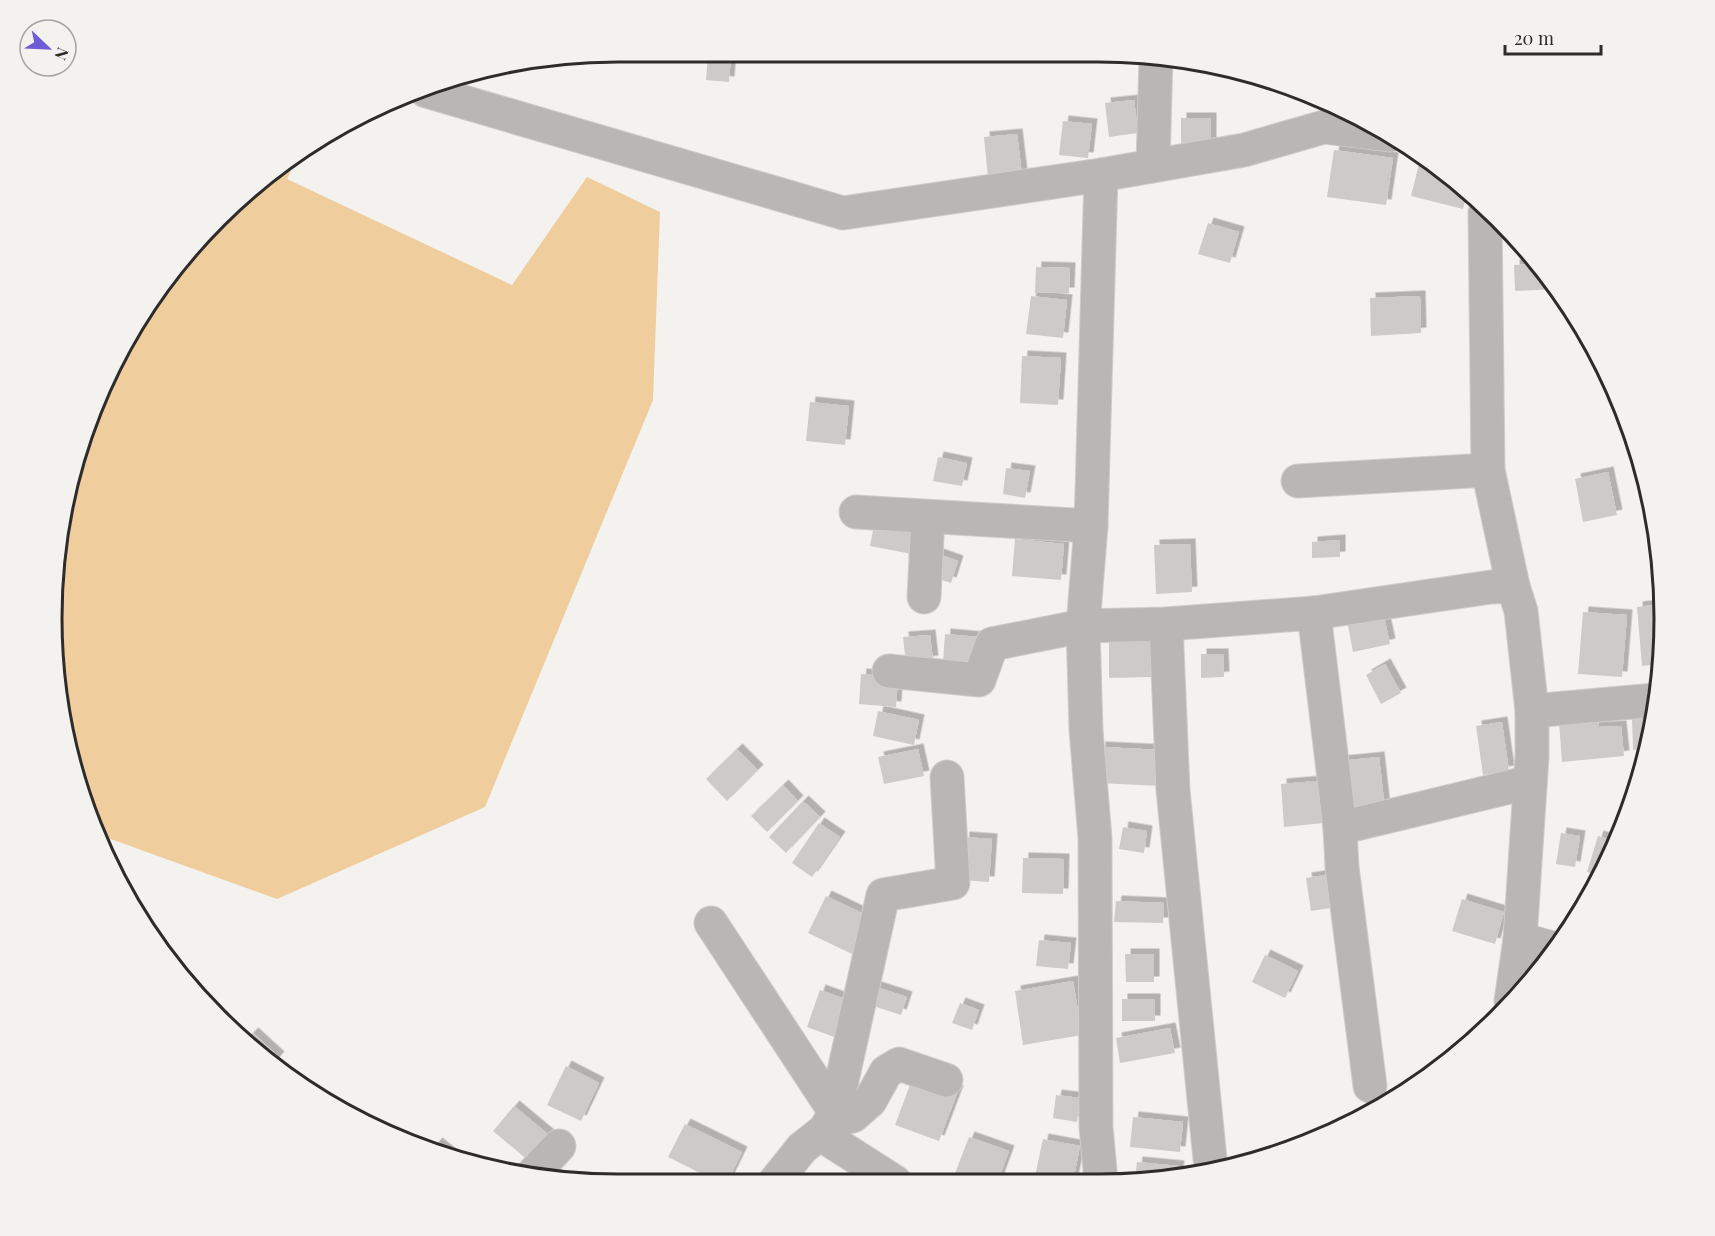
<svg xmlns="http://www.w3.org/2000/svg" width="1715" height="1236" font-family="'Playfair Display',serif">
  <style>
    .green { fill: #f0cd9d }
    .building { fill: #cdcbc8; filter: url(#shadow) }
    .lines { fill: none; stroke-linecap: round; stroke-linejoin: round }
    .street-casing { stroke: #d0cecc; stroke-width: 35 }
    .street { stroke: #b8b7b6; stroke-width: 33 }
    .rim { fill: none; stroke: #2d2c2b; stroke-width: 3 }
  </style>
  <defs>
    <filter id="shadow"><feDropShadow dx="5.5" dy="-5.5" stdDeviation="0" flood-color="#0004"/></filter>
  </defs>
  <rect width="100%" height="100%" fill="#f4f2ef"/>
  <path class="green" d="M 303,146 L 287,179 L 512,285 L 587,177 L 660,212 L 653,400 L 485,807 L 277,899 L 94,833 L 56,692 L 62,508 L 109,368 L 191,244 Z"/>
  <g class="building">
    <path d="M 708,54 L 731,56 L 729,82 L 706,80 Z"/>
    <path d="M 1134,100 L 1138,133 L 1109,137 L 1105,103 Z"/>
    <path d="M 1181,118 L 1211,118 L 1211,146 L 1181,145 Z"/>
    <path d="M 1063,121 L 1092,124 L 1088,158 L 1059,155 Z"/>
    <path d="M 1017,134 L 1022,175 L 988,178 L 984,137 Z"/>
    <path d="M 1334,150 L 1393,158 L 1386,205 L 1327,197 Z"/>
    <path d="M 1420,160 L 1466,197 L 1463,209 L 1411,196 Z"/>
    <path d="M 1208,223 L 1239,232 L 1230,263 L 1198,254 Z"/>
    <path d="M 1537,264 L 1555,289 L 1515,291 L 1514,265 Z"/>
    <path d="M 1036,267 L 1070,268 L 1069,293 L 1035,293 Z"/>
    <path d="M 1031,296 L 1067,300 L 1063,338 L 1026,334 Z"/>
    <path d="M 1420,296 L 1421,333 L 1371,336 L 1370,298 Z"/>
    <path d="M 1022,356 L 1061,358 L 1058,405 L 1020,403 Z"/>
    <path d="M 810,402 L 849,406 L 845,445 L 806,441 Z"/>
    <path d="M 938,457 L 967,463 L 962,486 L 933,481 Z"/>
    <path d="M 1006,468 L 1030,471 L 1025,498 L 1003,494 Z"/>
    <path d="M 1608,472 L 1617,515 L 1583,522 L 1575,479 Z"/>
    <path d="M 875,520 L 917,527 L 912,554 L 870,546 Z"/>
    <path d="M 1015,539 L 1064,544 L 1061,580 L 1012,576 Z"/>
    <path d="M 1340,540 L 1340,557 L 1312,558 L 1312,542 Z"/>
    <path d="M 1190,544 L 1192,592 L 1156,594 L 1154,545 Z"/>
    <path d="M 938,554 L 958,561 L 951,583 L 930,576 Z"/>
    <path d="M 1661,604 L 1661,664 L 1642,666 L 1637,607 Z"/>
    <path d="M 1383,612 L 1390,644 L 1353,652 L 1347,620 Z"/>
    <path d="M 1583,612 L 1627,615 L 1622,677 L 1578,674 Z"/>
    <path d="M 1151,630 L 1151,677 L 1109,678 L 1109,631 Z"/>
    <path d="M 945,634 L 979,637 L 977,665 L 943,662 Z"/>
    <path d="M 930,635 L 933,661 L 906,664 L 903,637 Z"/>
    <path d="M 1201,654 L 1223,654 L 1224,677 L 1201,678 Z"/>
    <path d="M 1385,664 L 1401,693 L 1381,704 L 1366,675 Z"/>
    <path d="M 861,674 L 898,677 L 896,707 L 859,704 Z"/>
    <path d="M 878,711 L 919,720 L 914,745 L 873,736 Z"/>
    <path d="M 1653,715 L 1647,749 L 1633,750 L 1632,717 Z"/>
    <path d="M 1598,718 L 1599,727 L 1621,726 L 1624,756 L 1562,762 L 1559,722 Z"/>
    <path d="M 1502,722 L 1509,771 L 1483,775 L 1476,726 Z"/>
    <path d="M 1100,747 L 1164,750 L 1162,786 L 1098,783 Z"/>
    <path d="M 737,749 L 758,770 L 727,801 L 706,779 Z"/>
    <path d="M 918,749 L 924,776 L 884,784 L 878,757 Z"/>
    <path d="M 1379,757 L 1385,810 L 1345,815 L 1339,761 Z"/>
    <path d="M 1329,780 L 1333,822 L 1284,827 L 1281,784 Z"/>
    <path d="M 783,785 L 798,801 L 767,832 L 751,816 Z"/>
    <path d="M 803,801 L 820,817 L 786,853 L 769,837 Z"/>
    <path d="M 819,823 L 840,837 L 812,877 L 792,863 Z"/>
    <path d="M 1123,827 L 1147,831 L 1144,853 L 1119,849 Z"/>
    <path d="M 1561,833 L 1580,836 L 1575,867 L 1556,864 Z"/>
    <path d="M 1598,836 L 1616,841 L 1601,876 L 1587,872 Z"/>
    <path d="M 964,837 L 992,839 L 989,882 L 961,880 Z"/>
    <path d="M 1023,858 L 1064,859 L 1063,894 L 1022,893 Z"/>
    <path d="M 1338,873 L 1343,906 L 1311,911 L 1306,878 Z"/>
    <path d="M 826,896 L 870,917 L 852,954 L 808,933 Z"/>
    <path d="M 1462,899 L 1504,912 L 1495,944 L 1452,931 Z"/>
    <path d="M 1116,901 L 1164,903 L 1163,923 L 1114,922 Z"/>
    <path d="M 1039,940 L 1071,943 L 1068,969 L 1036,966 Z"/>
    <path d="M 1125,954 L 1154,954 L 1154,982 L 1126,982 Z"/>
    <path d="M 1265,955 L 1298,971 L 1285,998 L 1252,982 Z"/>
    <path d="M 1073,981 L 1082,1035 L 1023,1045 L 1015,991 Z"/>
    <path d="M 873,986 L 907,997 L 901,1015 L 867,1004 Z"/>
    <path d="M 820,990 L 859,1004 L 845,1041 L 807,1027 Z"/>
    <rect x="1122" y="999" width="33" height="22"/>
    <path d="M 960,1003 L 979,1010 L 972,1030 L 952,1023 Z"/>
    <path d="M 1170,1028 L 1175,1053 L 1120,1063 L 1116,1038 Z"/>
    <path d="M 253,1033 L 279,1057 L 271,1066 L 245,1041 Z"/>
    <path d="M 566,1066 L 599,1083 L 581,1121 L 547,1105 Z"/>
    <path d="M 914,1074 L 958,1091 L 939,1141 L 895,1125 Z"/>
    <path d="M 1056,1095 L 1080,1098 L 1077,1122 L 1053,1118 Z"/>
    <path d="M 514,1106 L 556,1141 L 535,1166 L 493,1131 Z"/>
    <path d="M 1133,1117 L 1183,1122 L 1180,1152 L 1130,1147 Z"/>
    <path d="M 685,1124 L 742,1152 L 727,1183 L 720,1183 L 668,1157 Z"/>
    <path d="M 969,1137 L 1009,1151 L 998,1181 L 952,1181 Z"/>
    <path d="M 1043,1139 L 1080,1146 L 1073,1181 L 1034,1181 Z"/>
    <path d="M 437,1143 L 458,1160 L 458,1161 L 431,1150 Z"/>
    <path d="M 1137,1162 L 1179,1166 L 1177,1178 L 1171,1180 L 1135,1180 Z"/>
  </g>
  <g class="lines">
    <g class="street-casing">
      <g id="street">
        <path d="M 426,91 L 843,213 L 1101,175 L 1244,150 L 1324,127 L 1390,135"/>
        <path d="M 1153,165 L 1156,57"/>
        <path d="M 1101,175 L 1091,526 L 1083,626 L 1086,730 L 1095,838 L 1096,1127 L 1101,1181"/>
        <path d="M 1485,213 L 1488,470 L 1513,586"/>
        <path d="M 1298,481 L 1488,470"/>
        <path d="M 856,512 L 1091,526"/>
        <path d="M 924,597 L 928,517"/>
        <path d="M 1314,613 L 1340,828 L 1342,867 L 1370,1086"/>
        <path d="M 1166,624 L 1173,790 L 1210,1159"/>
        <path d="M 889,671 L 979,680 L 992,644 L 1083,626 L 1166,624 L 1314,613 L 1491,587 L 1513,586 L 1521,611 L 1532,711 L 1532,757 L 1520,939 L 1556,949"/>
        <path d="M 1532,711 L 1655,700"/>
        <path d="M 1340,828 L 1530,782"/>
        <path d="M 711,923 L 835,1112"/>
        <path d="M 1511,1001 L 1520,939"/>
        <path d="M 831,1120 L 853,1116 L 870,1101 L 886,1072 L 899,1064 L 946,1080"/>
        <path d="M 820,1134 L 895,1182"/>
        <path d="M 531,1176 L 559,1146"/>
        <path d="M 774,1183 L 802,1148 L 825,1130 L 835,1112 L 883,895 L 953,883 L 947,777"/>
      </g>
    </g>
    <use href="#street" class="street"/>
  </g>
  <path d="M0 0H1715V1236H0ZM618 62H1098A556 556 0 0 1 1654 618V618A556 556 0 0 1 1098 1174H618A556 556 0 0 1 62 618V618A556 556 0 0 1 618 62Z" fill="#f4f2ef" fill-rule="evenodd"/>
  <path class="rim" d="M618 62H1098A556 556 0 0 1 1654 618V618A556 556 0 0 1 1098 1174H618A556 556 0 0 1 62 618V618A556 556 0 0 1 618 62Z"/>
  <g transform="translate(48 48) rotate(113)"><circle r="28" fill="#f4f2ef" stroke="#a4a3a1" stroke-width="1.5"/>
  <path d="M0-4.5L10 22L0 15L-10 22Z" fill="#6d5cd6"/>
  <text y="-9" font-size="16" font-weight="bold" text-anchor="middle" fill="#2d2c2b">N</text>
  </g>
  <path d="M1505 45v9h96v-9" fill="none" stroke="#2d2c2b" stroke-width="3"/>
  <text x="1514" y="45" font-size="18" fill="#2d2c2b" stroke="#f4f2ef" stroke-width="4.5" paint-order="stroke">20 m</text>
</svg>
